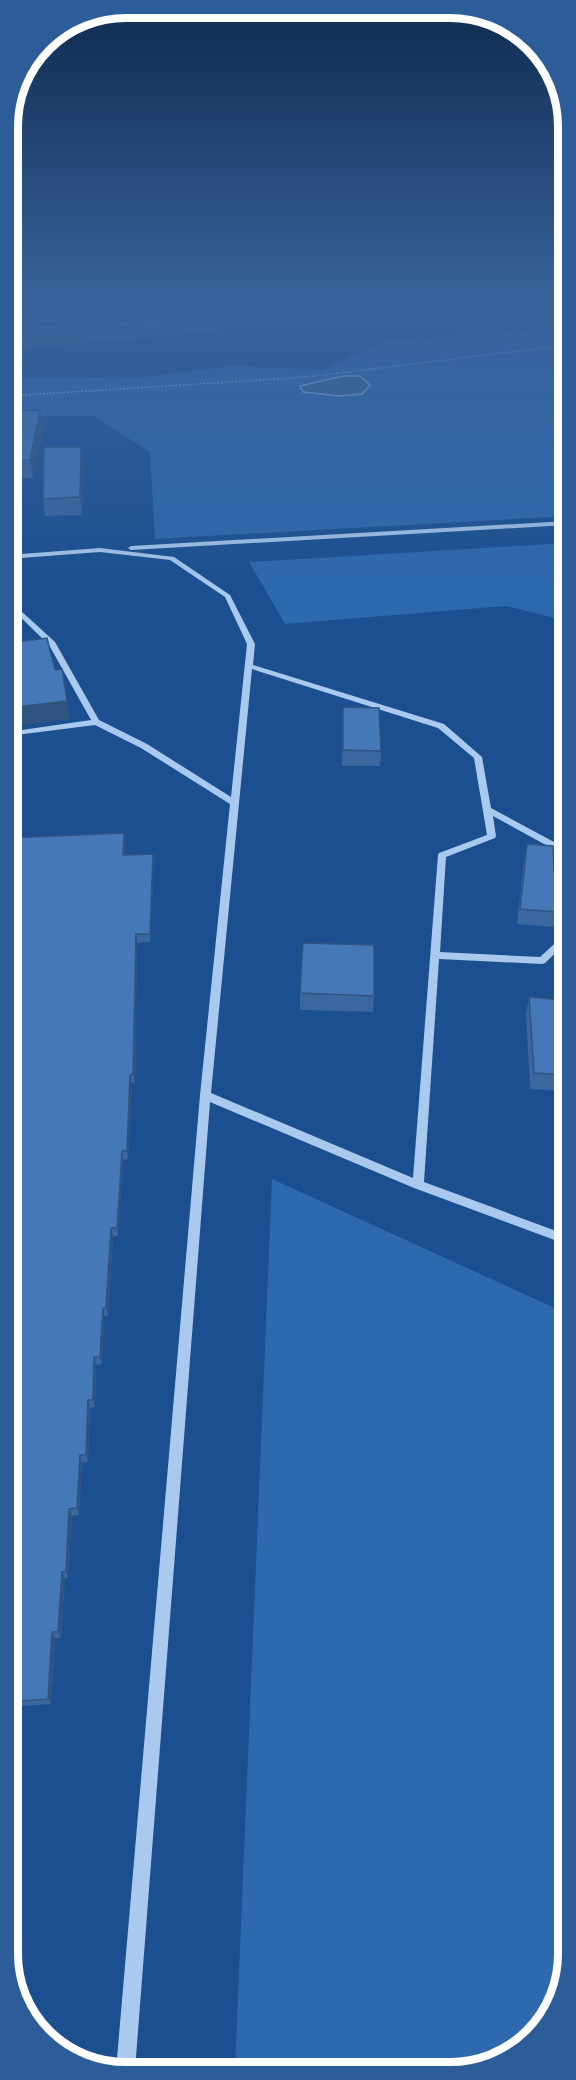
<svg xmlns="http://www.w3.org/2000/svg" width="576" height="2080" font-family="'DM Sans',sans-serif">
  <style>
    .green { fill: #2e69ad }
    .water { fill: #3c6290; stroke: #9cc4f0; stroke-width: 1.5 }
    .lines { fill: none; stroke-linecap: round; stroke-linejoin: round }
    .river { fill: #3c6290; fill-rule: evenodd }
    .path { stroke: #a9c9ee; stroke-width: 1.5; stroke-dasharray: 1.5 2; stroke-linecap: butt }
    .minor { fill: #a9c9ee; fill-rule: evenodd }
    .wall { fill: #3a679d }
    .shaded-wall { fill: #305480 }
    .building { fill: #4478b7; stroke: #305480; stroke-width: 1.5 }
    .rim { fill: none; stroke: #fff; stroke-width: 8 }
  </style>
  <rect width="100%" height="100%" fill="#1b4f8f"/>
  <g class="green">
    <path d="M 8,300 L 285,300 L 8,326 Z"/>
    <path d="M 567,329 L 567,516 L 155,539 L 150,452 L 94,416 L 8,416 L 8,378 L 144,377 L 232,366 L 321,370 L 387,340 Z"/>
    <path d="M 567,543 L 567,621 L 506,606 L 285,624 L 249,562 Z"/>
    <path d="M 272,1179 L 568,1314 L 568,1961 L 539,2032 L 473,2070 L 235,2070 Z"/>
  </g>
  <path class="water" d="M 343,376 L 360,376 L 370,385 L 362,394 L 339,396 L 303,392 L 300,386 Z"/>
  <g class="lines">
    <path class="river" d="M 307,300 L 368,300 L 364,306 L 355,308 L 190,334 L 27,348 L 8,353 L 8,335 L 27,332 L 190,318 Z"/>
    <g class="path">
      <path d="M 8,303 L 99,300"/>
      <path d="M 8,332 L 20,329 L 151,322 L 288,300"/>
      <path d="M 8,396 L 308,377 L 567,345"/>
    </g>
    <g class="minor">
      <path d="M 567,521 L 567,525 L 131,550 L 128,548 L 131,546 Z"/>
      <path d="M 100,548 L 174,557 L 230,595 L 255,644 L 253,665 L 444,724 L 482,757 L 491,808 L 567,849 L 567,856 L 564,855 L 493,816 L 496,836 L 495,838 L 446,857 L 440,952 L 540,957 L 564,935 L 567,934 L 567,942 L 545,963 L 542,964 L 439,959 L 424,1182 L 567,1235 L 568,1245 L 414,1188 L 210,1102 L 135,2070 L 116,2070 L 200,1095 L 230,804 L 141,748 L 95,725 L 8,736 L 8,732 L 91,720 L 49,645 L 8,605 L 8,599 L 55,642 L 99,720 L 147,744 L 231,797 L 247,644 L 225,597 L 170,560 L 100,552 L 8,559 L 8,555 ZM 252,669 L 438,728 L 474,758 L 487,835 L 439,853 L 438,855 L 413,1178 L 211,1093 Z"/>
    </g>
  </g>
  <g class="wall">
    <path d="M 8,411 L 43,427 L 33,478 L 8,479 Z"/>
    <path d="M 83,463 L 82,515 L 45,516 L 43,499 Z"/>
    <path d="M 343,707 L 381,751 L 380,766 L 342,766 Z"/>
    <path d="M 124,833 L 125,842 L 125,855 L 153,854 L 154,862 L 150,942 L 137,943 L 135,1083 L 132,1083 L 128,1159 L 123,1160 L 118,1236 L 113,1236 L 108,1316 L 104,1316 L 102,1364 L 96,1365 L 95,1407 L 90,1408 L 88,1462 L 82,1463 L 79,1515 L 72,1516 L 68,1578 L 65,1578 L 61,1638 L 55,1638 L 51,1704 L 9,1707 L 9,838 Z"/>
    <path d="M 527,844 L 554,871 L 567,872 L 567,928 L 517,924 L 524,859 Z"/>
    <path d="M 300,993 L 374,996 L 373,1012 L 300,1010 Z"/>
    <path d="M 529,997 L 567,1054 L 567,1082 L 565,1091 L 530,1089 L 526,1014 Z"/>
    <path d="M 10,1860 L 13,1860 L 17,1863 L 11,1937 L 23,1939 L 21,1978 L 11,1979 L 10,1977 Z"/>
  </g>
  <g class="shaded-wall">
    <path d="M 40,410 L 43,427 L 33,478 L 30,460 Z"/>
    <path d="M 81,447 L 83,463 L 82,515 L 80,497 Z"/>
    <path d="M 67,701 L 70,719 L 8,727 L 8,708 Z"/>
    <path d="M 124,833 L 125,842 L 125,864 L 123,855 Z"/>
    <path d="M 153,854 L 154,862 L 150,942 L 150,934 Z"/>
    <path d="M 136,934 L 137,943 L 135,1083 L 133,1074 Z"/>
    <path d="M 130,1075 L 132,1083 L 128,1159 L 127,1151 Z"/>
    <path d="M 122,1151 L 123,1160 L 118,1236 L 117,1228 Z"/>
    <path d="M 111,1228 L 113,1236 L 108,1316 L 106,1308 Z"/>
    <path d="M 103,1308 L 104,1316 L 102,1364 L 100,1357 Z"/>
    <path d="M 94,1357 L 96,1365 L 95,1407 L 93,1400 Z"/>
    <path d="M 88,1400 L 90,1408 L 88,1462 L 86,1455 Z"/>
    <path d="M 80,1455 L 82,1463 L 79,1515 L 77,1508 Z"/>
    <path d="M 69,1509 L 72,1516 L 68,1578 L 66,1571 Z"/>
    <path d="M 62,1572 L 65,1578 L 61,1638 L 58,1632 Z"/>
    <path d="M 52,1632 L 55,1638 L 51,1704 L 48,1699 Z"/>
    <path d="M 13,1860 L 17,1863 L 11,1940 L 10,1939 L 10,1910 Z"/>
    <path d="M 20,1936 L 23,1939 L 21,1978 L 17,1976 Z"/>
  </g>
  <g class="building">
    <path d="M 40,410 L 30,460 L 8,461 L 8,411 Z"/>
    <path d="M 44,447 L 81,447 L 80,497 L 43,499 Z"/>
    <path d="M 47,638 L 55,670 L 62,669 L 67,701 L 8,708 L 8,643 Z"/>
    <path d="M 343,707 L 379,708 L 381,751 L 343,750 Z"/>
    <path d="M 124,833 L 123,855 L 153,854 L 150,934 L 136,934 L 133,1074 L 130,1075 L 127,1151 L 122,1151 L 117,1228 L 111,1228 L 106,1308 L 103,1308 L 100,1357 L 94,1357 L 93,1400 L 88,1400 L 86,1455 L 80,1455 L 77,1508 L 69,1509 L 66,1571 L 62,1572 L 58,1632 L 52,1632 L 48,1699 L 9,1702 L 9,838 Z"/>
    <path d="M 527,844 L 553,846 L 554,871 L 567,872 L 567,913 L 520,909 Z"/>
    <path d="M 303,943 L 374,945 L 374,996 L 300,993 Z"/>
    <path d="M 529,997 L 562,1000 L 567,1054 L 567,1075 L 534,1073 Z"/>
    <path d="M 10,1860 L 13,1860 L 10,1910 Z"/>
    <path d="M 20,1936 L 17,1976 L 10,1976 L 10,1937 Z"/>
  </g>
  <linearGradient id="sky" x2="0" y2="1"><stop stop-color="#0f2b4f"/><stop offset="0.51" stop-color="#39639b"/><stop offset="1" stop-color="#39639b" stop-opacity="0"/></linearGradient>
  <rect width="576" height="591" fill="url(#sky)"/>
  <path d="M0 0H576V2080H0ZM126 18H450A108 108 0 0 1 558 126V1954A108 108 0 0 1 450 2062H126A108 108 0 0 1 18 1954V126A108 108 0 0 1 126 18Z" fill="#2d5d98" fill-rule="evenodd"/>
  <path class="rim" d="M126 18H450A108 108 0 0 1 558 126V1954A108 108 0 0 1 450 2062H126A108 108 0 0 1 18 1954V126A108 108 0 0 1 126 18Z"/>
</svg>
